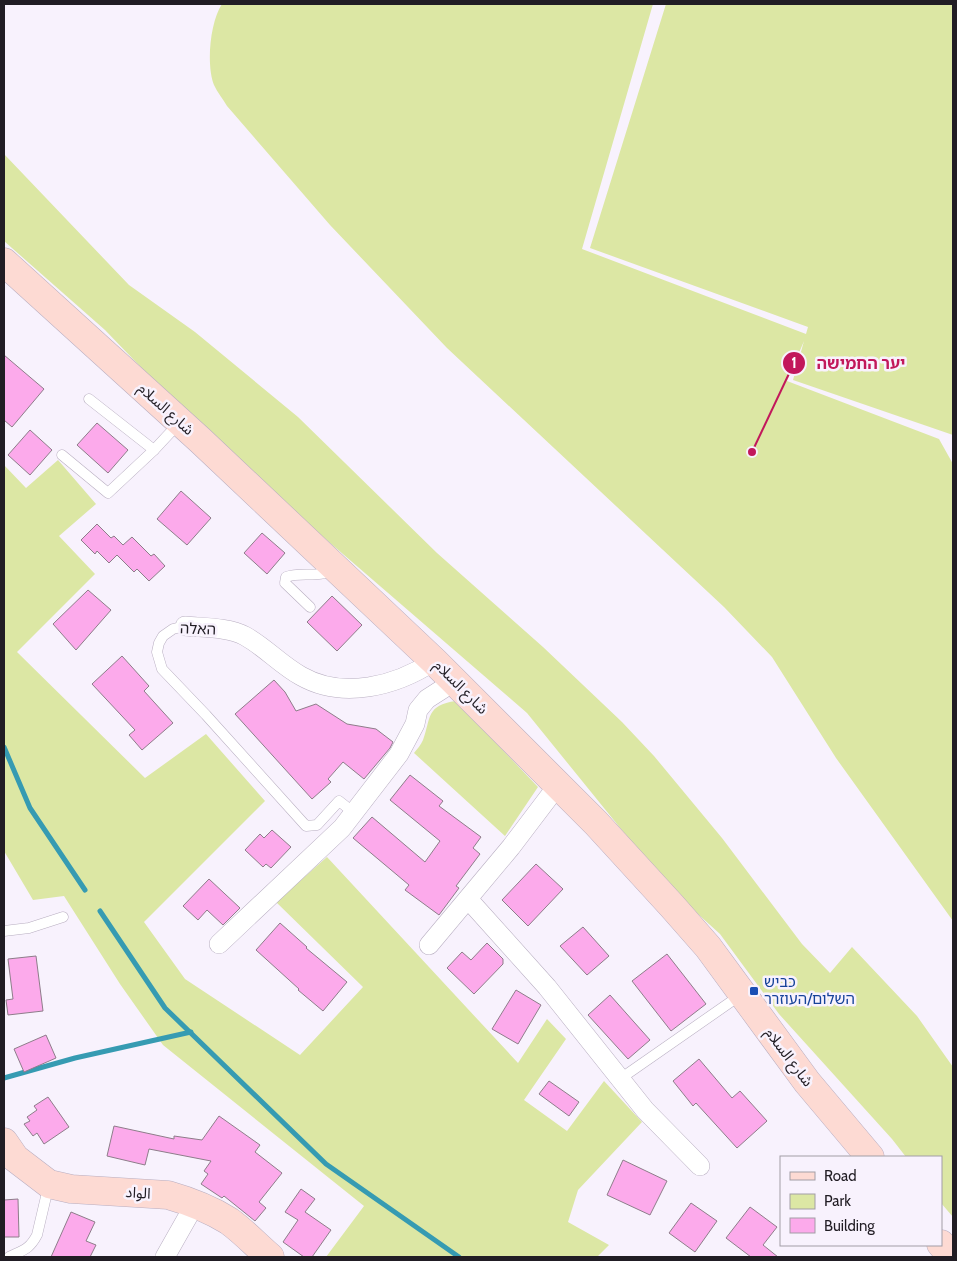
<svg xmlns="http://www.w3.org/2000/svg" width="957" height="1261" font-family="Cabin,'Noto Sans Arabic','Noto Sans Hebrew',sans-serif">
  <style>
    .green { fill: #dce7a4 }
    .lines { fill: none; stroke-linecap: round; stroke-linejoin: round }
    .stream { stroke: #369bb2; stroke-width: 5 }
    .building { fill: #fcaaeb; stroke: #8e7d8a }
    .lane-casing { stroke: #b8aec1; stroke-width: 11 }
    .street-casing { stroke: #b8aec1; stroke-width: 20 }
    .secondary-casing { stroke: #b8aec1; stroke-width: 29 }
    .lane { stroke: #fff; stroke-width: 10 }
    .street { stroke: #fff; stroke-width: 19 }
    .secondary { stroke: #fddad3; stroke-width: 28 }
    .transit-dot { fill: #1a4fb4; stroke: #f8f2fd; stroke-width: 2 }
    .labels { text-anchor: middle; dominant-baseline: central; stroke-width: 5; stroke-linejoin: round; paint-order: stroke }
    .street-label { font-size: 15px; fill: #211d24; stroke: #f8f2fd }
    .transit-label { font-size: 15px; fill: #164399; stroke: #f8f2fd; text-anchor: start }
    .leader { fill: none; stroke: #c2185b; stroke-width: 2 }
    .callout-dot { fill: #c2185b; stroke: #f8f2fd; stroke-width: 2 }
    .mark-label { font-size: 15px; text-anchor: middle; font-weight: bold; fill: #fff }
    .callout-label { font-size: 16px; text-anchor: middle; font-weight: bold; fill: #c2185b; stroke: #f8f2fd; stroke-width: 5; stroke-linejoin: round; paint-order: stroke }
  </style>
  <rect width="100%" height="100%" fill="#f8f2fd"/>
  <g class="green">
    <path d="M 222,4 L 653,4 L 582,249 L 806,334 L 808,327 L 590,248 L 666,4 L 953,4 L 953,435 L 793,380 L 804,341 L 787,381 L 939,439 L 953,464 L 953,921 L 836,758 L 772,657 L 724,607 L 447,348 L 330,225 L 227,106 C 223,99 217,92 214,85 C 206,65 210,22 222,4 Z"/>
    <path d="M 4,154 L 129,285 L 195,332 L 298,417 L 437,553 L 543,647 L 622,722 L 654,756 L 722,838 L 802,944 L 830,973 L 852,947 L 917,1016 L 953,1067 L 953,1217 L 941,1203 L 941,1157 L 906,1157 L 892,1139 L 779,1014 L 720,934 L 668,887 L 527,713 L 212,441 L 105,330 L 4,241 Z"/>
    <path d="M 58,460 L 96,504 L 59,536 L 95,574 L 17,652 L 145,778 L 206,734 L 265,801 L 144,922 L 185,979 L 300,1055 L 363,987 L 276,902 L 327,857 L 518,1063 L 547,1019 L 566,1039 L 524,1100 L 567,1131 L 604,1081 L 642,1122 L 578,1190 L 568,1222 L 609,1245 L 597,1257 L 326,1257 L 364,1206 L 163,1045 L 120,984 L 64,896 L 33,900 L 4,851 L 4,465 L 26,488 Z"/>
    <path d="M 456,701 L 538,787 L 505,836 L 414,753 C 417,749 421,745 423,740 C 431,718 426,705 456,701 Z"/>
  </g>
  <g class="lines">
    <g class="stream">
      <path d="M 4,747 L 30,808 L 85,890"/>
      <path d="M 100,911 L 165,1008 L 326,1164 L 459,1257"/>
      <path d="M 4,1078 L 75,1058 L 191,1032"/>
    </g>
  </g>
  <g class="building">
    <path d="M 4,355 L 44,389 L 12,427 L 4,420 Z"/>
    <path d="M 97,423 L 128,450 L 108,473 L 77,445 Z"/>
    <path d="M 30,430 L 52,450 L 30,475 L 8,455 Z"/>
    <path d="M 181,491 L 211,518 L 187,545 L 157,519 Z"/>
    <path d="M 97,524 L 111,538 L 114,536 L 123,545 L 132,537 L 151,556 L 154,554 L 165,566 L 149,581 L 137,569 L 134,572 L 117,555 L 109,563 L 97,551 L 95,554 L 81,540 Z"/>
    <path d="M 262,533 L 285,553 L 267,574 L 244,553 Z"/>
    <path d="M 88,590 L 111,610 L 76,650 L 53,624 Z"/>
    <path d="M 332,596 L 362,625 L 337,651 L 307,622 Z"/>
    <path d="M 122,656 L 149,686 L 144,691 L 173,723 L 142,750 L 129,735 L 135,730 L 92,684 Z"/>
    <path d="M 274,680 L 285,692 L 296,711 L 316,704 L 347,724 L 376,729 L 393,742 L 390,748 L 364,779 L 343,762 L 328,779 L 331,782 L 312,799 L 235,714 Z"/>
    <path d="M 410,775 L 443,801 L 439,806 L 481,837 L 473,848 L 480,854 L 456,886 L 459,888 L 439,915 L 405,890 L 409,885 L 353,838 L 372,817 L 425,862 L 440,841 L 390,800 Z"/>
    <path d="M 272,830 L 291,847 L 271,868 L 266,864 L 263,867 L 245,850 L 260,834 L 264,838 Z"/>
    <path d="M 536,864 L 563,889 L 528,926 L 502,900 Z"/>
    <path d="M 209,879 L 240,908 L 223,925 L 207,910 L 198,920 L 183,906 Z"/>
    <path d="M 280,923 L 307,947 L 306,948 L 347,982 L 323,1011 L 298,990 L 299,989 L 256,950 Z"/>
    <path d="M 583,927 L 609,956 L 587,975 L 560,946 Z"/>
    <path d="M 487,943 L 503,959 L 503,964 L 474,994 L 447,968 L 462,952 L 471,960 Z"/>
    <path d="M 667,954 L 706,1004 L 671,1031 L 632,981 Z"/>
    <path d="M 36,956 L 43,1011 L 8,1015 L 6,1000 L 13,999 L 8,959 Z"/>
    <path d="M 516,990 L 541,1005 L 518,1044 L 492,1029 Z"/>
    <path d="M 610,995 L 650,1040 L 628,1059 L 588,1015 Z"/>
    <path d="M 46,1035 L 56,1058 L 24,1072 L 14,1049 Z"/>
    <path d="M 699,1059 L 732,1098 L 740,1091 L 767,1121 L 737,1148 L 696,1103 L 693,1106 L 673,1081 Z"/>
    <path d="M 549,1081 L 579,1102 L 569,1116 L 539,1094 Z"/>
    <path d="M 48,1097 L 69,1127 L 44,1144 L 37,1133 L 33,1136 L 24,1124 L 30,1121 L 27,1117 L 37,1110 L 34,1106 Z"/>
    <path d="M 219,1116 L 260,1145 L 255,1152 L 282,1173 L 259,1202 L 266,1208 L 255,1221 L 224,1196 L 222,1198 L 201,1184 L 208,1174 L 204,1171 L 211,1161 L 149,1149 L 145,1165 L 107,1156 L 114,1126 L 174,1139 L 174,1136 L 202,1140 Z"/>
    <path d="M 623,1160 L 667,1181 L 650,1215 L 607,1195 Z"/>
    <path d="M 301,1189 L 315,1199 L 305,1212 L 331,1230 L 312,1257 L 304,1257 L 283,1242 L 298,1220 L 285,1212 Z"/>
    <path d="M 18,1199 L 19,1237 L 4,1237 L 4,1200 Z"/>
    <path d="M 691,1203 L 717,1221 L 695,1252 L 669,1233 Z"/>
    <path d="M 750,1207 L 777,1227 L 763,1245 L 778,1257 L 751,1257 L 726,1238 Z"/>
    <path d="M 71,1212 L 95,1222 L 86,1241 L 96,1245 L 90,1257 L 51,1257 Z"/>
  </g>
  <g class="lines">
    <g class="lane-casing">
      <g id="lane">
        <path d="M 89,399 L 154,450"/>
        <path d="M 62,455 L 108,493 L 154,450 L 180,422"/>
        <path d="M 310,607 L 285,583 L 286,577 C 301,571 320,579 333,569"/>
        <path d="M 185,626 L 173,629 L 163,636 L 159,643 L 157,652 L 162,669 L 206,715 L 306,826 L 317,825 L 339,801 L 353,812"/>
        <path d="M 4,931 L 29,928 L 63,917"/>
        <path d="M 620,1079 L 742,994"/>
        <path d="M 9,1257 C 23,1250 29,1250 37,1235 L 49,1184"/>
      </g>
    </g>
    <g class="street-casing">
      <g id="street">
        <path d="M 185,626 C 204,628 228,627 245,636 C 265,647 281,665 301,676 C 343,700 396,686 434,661"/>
        <path d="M 468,899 L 547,987 L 645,1110 L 700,1166"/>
        <path d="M 219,944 L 342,828 L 399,754 L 415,724 L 418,710 L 427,699 L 455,681"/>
        <path d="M 429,945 L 511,847 L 558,785"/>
        <path d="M 165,1257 L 195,1204"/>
      </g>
    </g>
    <g class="secondary-casing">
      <g id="secondary">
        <path d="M 4,262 L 200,440 L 434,661 L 596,823 L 672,906 L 708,947 L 807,1082 L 870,1157"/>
        <path d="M 4,1142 L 15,1158 L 49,1184 L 71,1189 L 168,1195 C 189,1201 210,1209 229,1221 C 243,1231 256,1245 270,1257"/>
        <path d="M 941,1244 L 952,1257"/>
      </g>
    </g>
    <use href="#lane" class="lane"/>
    <use href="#street" class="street"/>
    <use href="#secondary" class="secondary"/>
  </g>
  <rect class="transit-dot" x="749" y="986" width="10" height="10" rx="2.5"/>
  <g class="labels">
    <g class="street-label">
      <text transform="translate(166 409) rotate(42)">شارع السلام</text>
      <text transform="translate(198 629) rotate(2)">האלה</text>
      <text transform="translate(461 687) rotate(45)">شارع السلام</text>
      <text transform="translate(789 1057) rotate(53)">شارع السلام</text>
      <text transform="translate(138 1193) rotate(4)">الواد</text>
    </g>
    <g class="transit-label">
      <text x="764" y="982">כביש<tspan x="764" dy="17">השלום/העוזרר</tspan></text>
    </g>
  </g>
  <path class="leader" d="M752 452L794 363"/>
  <g class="callout-dot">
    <circle cx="752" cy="452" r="5"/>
    <circle cx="794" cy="363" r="12"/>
  </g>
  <g class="mark-label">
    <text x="794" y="368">1</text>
  </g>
  <g class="callout-label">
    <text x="861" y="369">יער החמישה</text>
  </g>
  <rect width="957" height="1261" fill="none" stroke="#211d24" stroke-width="10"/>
  <rect x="780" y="1156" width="162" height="90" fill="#f8f2fd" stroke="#a29da6"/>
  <rect x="790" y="1172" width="25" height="8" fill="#fddad3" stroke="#a29da6"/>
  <text x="824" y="1181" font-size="15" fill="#211d24">Road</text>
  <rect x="790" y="1194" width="25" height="15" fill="#dce7a4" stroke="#a29da6"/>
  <text x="824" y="1206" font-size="15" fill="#211d24">Park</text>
  <rect x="790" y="1218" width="25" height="15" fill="#fcaaeb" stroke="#a29da6"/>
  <text x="824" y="1231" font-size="15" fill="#211d24">Building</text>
</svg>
